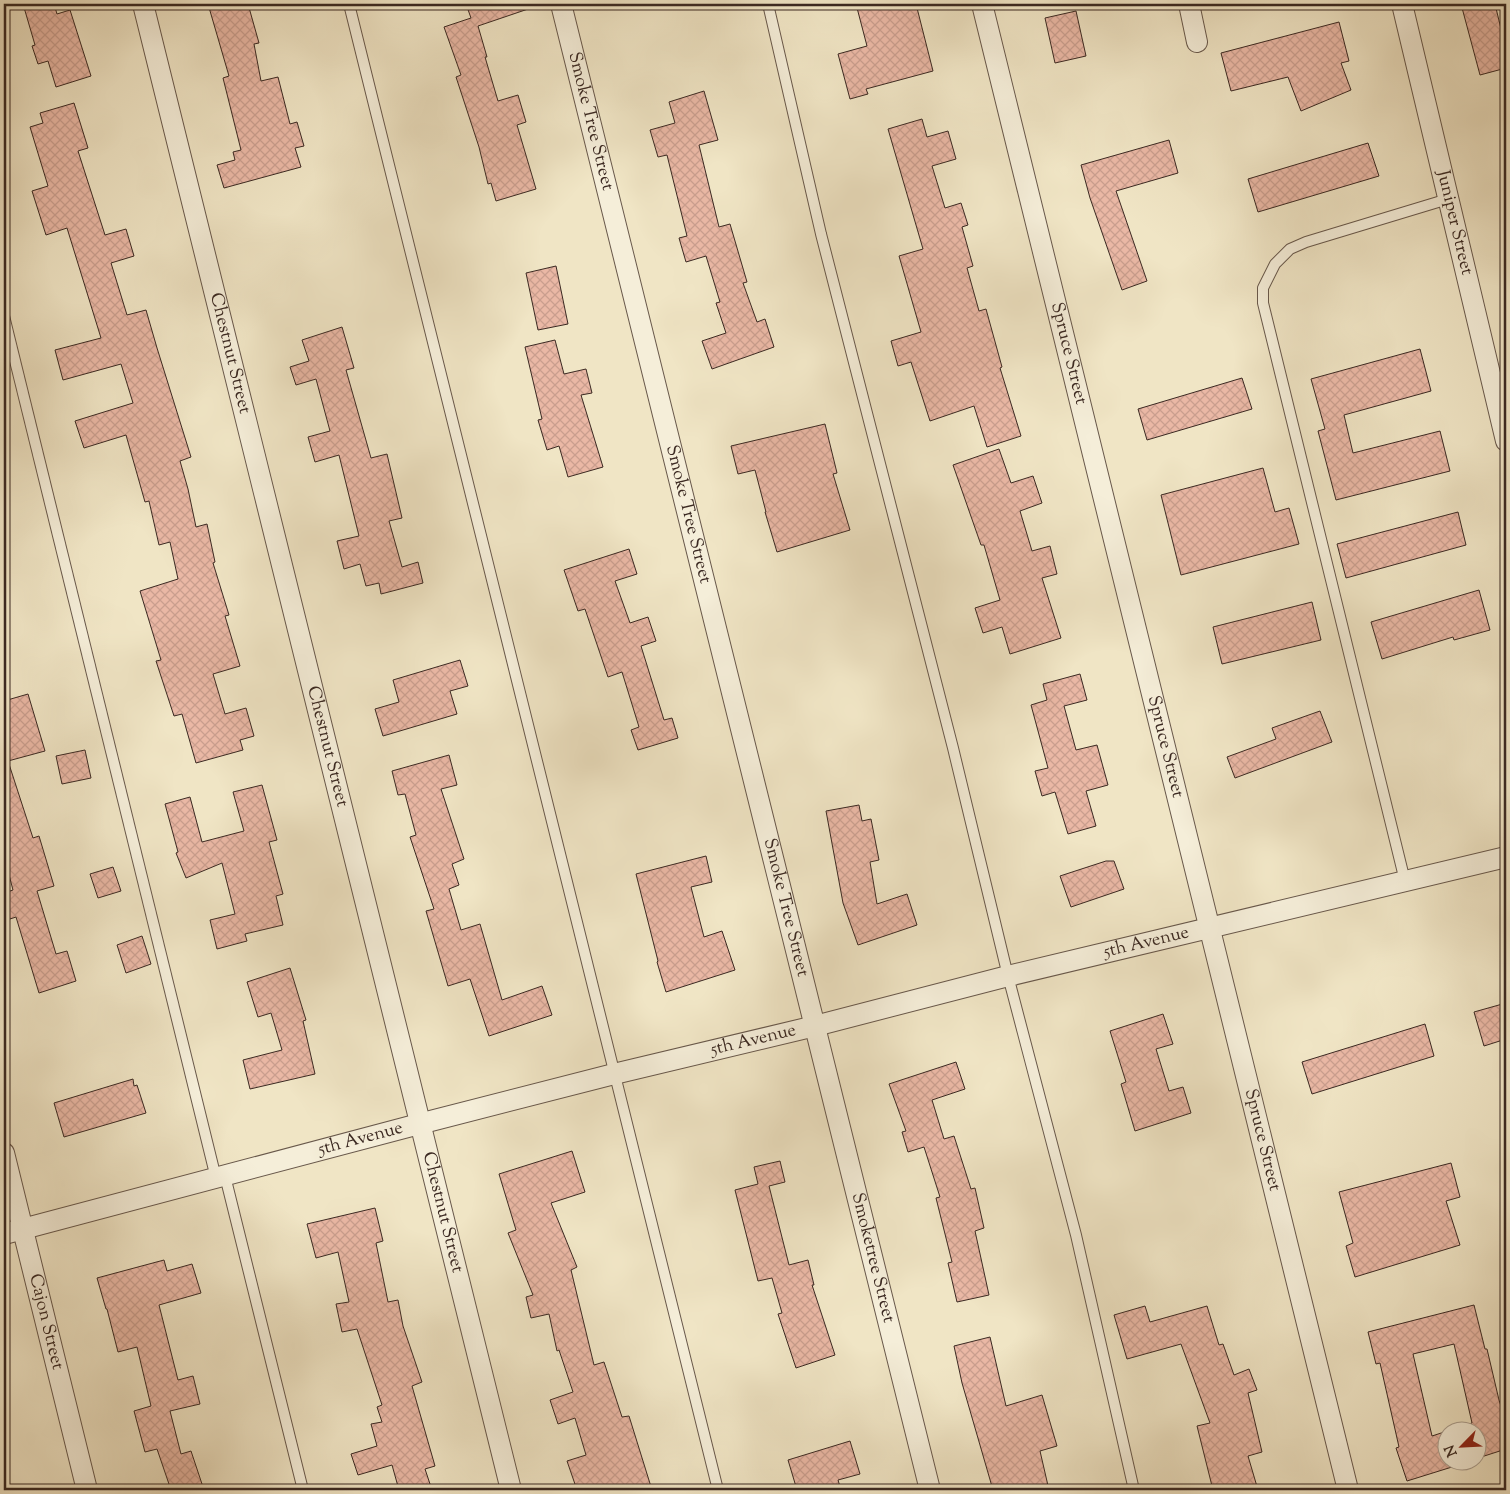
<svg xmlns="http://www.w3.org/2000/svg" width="1510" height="1494" font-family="'Sorts Mill Goudy',serif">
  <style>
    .building { fill: url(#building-cross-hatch); stroke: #3b2922; fill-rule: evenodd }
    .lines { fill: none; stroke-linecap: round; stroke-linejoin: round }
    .service-casing { stroke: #68584b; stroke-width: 12 }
    .minor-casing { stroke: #68584b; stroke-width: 22 }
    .service { stroke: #f5eed9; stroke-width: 10 }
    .minor { stroke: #f5eed9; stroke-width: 20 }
    .labels { text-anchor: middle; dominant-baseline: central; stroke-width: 4; stroke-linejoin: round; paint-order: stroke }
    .street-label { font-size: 18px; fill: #3b2922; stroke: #f5eed9 }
  </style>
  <defs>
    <pattern id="building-cross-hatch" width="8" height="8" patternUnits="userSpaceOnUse" patternTransform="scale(1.25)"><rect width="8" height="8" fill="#eab8a5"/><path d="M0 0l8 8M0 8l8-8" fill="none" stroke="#ca9e8e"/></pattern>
  </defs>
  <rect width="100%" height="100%" fill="#f0e5c5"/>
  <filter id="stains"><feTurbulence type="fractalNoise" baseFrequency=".004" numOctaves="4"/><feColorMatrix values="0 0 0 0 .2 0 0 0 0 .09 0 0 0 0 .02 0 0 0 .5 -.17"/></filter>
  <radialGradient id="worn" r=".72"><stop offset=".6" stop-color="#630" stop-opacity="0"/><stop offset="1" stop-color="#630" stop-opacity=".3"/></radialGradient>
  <g class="building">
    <path d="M 23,4 L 54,4 L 57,14 L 70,10 L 91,76 L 56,87 L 48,61 L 38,64 L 32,46 L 35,45 Z"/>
    <path d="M 208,4 L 248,4 L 259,43 L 254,44 L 261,81 L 278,77 L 290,124 L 297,122 L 304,146 L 295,148 L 301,167 L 224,188 L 217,165 L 235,160 L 233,152 L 241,150 L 223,78 L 229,76 Z"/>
    <path d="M 466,4 L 533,4 L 534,7 L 478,26 L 487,57 L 485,57 L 498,101 L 518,95 L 526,122 L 517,125 L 536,189 L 496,201 L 491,183 L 488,184 L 479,147 L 456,77 L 461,75 L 444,27 L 471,18 Z"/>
    <path d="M 856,4 L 916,4 L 933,71 L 866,89 L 868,94 L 850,99 L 838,54 L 867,46 Z"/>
    <path d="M 1461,4 L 1495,4 L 1502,33 L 1506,32 L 1506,68 L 1480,75 Z"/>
    <path d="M 1076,11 L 1086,56 L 1055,63 L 1045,18 Z"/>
    <path d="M 1339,22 L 1349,61 L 1341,63 L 1351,90 L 1301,111 L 1288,77 L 1231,91 L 1221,53 Z"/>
    <path d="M 704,91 L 718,140 L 699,145 L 719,227 L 730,224 L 747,282 L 743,283 L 757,322 L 765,319 L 774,347 L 712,369 L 702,341 L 726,333 L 716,303 L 720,302 L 706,256 L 686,262 L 679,238 L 687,236 L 667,155 L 658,157 L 650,130 L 675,123 L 669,102 Z"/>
    <path d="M 74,103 L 88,148 L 78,151 L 105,235 L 126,229 L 134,256 L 111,263 L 127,315 L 146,310 L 157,348 L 191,457 L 180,461 L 188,489 L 196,527 L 207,524 L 215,562 L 213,563 L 229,615 L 225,616 L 240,666 L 213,674 L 225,714 L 246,708 L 254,736 L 240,740 L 243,750 L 196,763 L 182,714 L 174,716 L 156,661 L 161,660 L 140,591 L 178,579 L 170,542 L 159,545 L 149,501 L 145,502 L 126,435 L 84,448 L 75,421 L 133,403 L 121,364 L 63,380 L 55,350 L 101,338 L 67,228 L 46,235 L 32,191 L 48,186 L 30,127 L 43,123 L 40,113 Z"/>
    <path d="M 922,119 L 927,137 L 948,131 L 956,159 L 932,166 L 945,208 L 961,203 L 968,225 L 962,227 L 973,266 L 967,268 L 979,311 L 986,309 L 1002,367 L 1000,368 L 1021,436 L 987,447 L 974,406 L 930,421 L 911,362 L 898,366 L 891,341 L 921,332 L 899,256 L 923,249 L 888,129 Z"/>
    <path d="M 1169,140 L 1178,173 L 1116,191 L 1147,281 L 1122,290 L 1090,198 L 1081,165 Z"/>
    <path d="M 1368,143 L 1379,176 L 1258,212 L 1248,179 Z"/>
    <path d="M 556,266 L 568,324 L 538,330 L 526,273 Z"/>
    <path d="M 342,327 L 354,368 L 346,370 L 371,458 L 387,454 L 402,518 L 389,521 L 402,567 L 418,562 L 423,583 L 381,594 L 379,583 L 366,586 L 360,564 L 344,569 L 337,541 L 359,536 L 339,455 L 315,462 L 308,437 L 330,431 L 316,379 L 296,385 L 290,367 L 309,361 L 302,340 Z"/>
    <path d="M 555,340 L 564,374 L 586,369 L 592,393 L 581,395 L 603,467 L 568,477 L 559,446 L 547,450 L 538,420 L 542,419 L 525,347 Z"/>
    <path d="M 1420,349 L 1431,391 L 1344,415 L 1353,453 L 1440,431 L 1450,471 L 1336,500 L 1318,431 L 1325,429 L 1311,379 Z"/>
    <path d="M 1242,378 L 1252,409 L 1147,440 L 1138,409 Z"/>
    <path d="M 825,424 L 837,473 L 833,474 L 850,530 L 777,552 L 765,512 L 766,512 L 755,470 L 738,474 L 731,446 Z"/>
    <path d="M 999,449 L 1011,483 L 1033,476 L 1042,503 L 1020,511 L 1032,551 L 1050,546 L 1057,574 L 1042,578 L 1061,638 L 1010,654 L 1002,627 L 983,633 L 975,608 L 1000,600 L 984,545 L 981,545 L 953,465 Z"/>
    <path d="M 1263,468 L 1275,512 L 1289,508 L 1299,544 L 1181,575 L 1161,495 Z"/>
    <path d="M 1458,512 L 1466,545 L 1346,578 L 1337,544 Z"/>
    <path d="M 629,549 L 637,574 L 615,581 L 630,623 L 648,617 L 656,641 L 641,646 L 664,720 L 672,718 L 678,738 L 638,750 L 631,730 L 639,727 L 622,672 L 608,677 L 585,609 L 578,611 L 564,570 Z"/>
    <path d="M 1479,590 L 1490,630 L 1454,640 L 1453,637 L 1382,659 L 1371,622 Z"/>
    <path d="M 1312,602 L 1321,640 L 1222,664 L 1213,627 Z"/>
    <path d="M 460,660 L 468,686 L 450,691 L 457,714 L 383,736 L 375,709 L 399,702 L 393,680 Z"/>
    <path d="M 1080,674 L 1087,700 L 1064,706 L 1076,750 L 1097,745 L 1108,785 L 1086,791 L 1096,826 L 1068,834 L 1055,792 L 1042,796 L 1035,771 L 1048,768 L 1031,705 L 1047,700 L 1043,684 Z"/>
    <path d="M 28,694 L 45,751 L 8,761 L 33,838 L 39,836 L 54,886 L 37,891 L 56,954 L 67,951 L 76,981 L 39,993 L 16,917 L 10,919 L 4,898 L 4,893 L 13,890 L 4,856 L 4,701 Z"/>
    <path d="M 1320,711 L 1332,742 L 1235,778 L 1227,757 L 1276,739 L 1272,728 Z"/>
    <path d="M 85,750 L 91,778 L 62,784 L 56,756 Z"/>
    <path d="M 449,755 L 457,785 L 441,789 L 464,859 L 452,864 L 459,885 L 449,889 L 461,930 L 480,924 L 502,1000 L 542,986 L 552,1015 L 489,1036 L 470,979 L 448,986 L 426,911 L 434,909 L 410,837 L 416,835 L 405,794 L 398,795 L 392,771 Z"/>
    <path d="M 262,785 L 277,840 L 269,842 L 283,894 L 276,896 L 283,925 L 245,934 L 247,941 L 217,949 L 210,920 L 235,914 L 222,863 L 186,878 L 176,853 L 178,852 L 165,804 L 190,797 L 202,842 L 244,831 L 233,792 Z"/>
    <path d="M 859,805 L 862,821 L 871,819 L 879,860 L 870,862 L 877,904 L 907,894 L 917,925 L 858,945 L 843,903 L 826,811 Z"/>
    <path d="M 706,856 L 712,882 L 691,887 L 704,937 L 722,931 L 735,970 L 666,992 L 657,962 L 658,961 L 636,874 Z"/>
    <path d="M 1106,861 L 1114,861 L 1124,889 L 1071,907 L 1060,876 Z"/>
    <path d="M 113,867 L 121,891 L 98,898 L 90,874 Z"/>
    <path d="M 142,936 L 151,964 L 126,973 L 117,945 Z"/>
    <path d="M 290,968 L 306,1020 L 303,1021 L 315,1074 L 250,1089 L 243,1060 L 282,1050 L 271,1013 L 258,1017 L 247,982 Z"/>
    <path d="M 1506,1003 L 1506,1039 L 1484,1046 L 1474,1012 Z"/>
    <path d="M 1163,1014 L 1173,1044 L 1156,1049 L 1169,1091 L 1183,1087 L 1191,1113 L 1135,1131 L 1121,1084 L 1126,1082 L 1110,1031 Z"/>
    <path d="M 1425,1024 L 1434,1056 L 1312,1094 L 1302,1062 Z"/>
    <path d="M 956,1062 L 965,1089 L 932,1100 L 944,1139 L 954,1136 L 971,1189 L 975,1188 L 984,1228 L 975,1231 L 989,1295 L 957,1302 L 948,1263 L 952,1262 L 936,1198 L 940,1197 L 924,1147 L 908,1152 L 902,1132 L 906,1131 L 889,1084 Z"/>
    <path d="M 133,1079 L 134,1086 L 137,1085 L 146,1113 L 64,1137 L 54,1103 Z"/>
    <path d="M 572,1151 L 585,1192 L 551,1203 L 577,1267 L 571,1270 L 594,1365 L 604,1362 L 622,1417 L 629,1416 L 652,1490 L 577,1490 L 567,1461 L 586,1455 L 575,1418 L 558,1424 L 550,1400 L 573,1392 L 559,1350 L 557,1351 L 549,1314 L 531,1318 L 526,1297 L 533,1295 L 508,1233 L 516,1230 L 499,1174 Z"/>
    <path d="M 780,1161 L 785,1182 L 769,1186 L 789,1265 L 808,1260 L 814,1285 L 812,1285 L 835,1355 L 796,1368 L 778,1314 L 782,1313 L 772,1278 L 758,1281 L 735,1190 L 758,1184 L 754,1167 Z"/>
    <path d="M 1451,1163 L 1460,1197 L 1446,1201 L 1460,1245 L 1355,1277 L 1346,1246 L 1353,1243 L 1339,1192 Z"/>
    <path d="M 375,1208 L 383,1241 L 376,1243 L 388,1302 L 398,1300 L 403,1326 L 422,1382 L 412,1386 L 435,1466 L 425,1469 L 432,1490 L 399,1490 L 392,1465 L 358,1475 L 351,1454 L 377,1446 L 371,1424 L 382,1422 L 377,1407 L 382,1405 L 357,1329 L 342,1332 L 336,1304 L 349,1302 L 338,1252 L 316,1258 L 307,1224 Z"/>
    <path d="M 164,1260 L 167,1271 L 192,1264 L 201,1293 L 159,1305 L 178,1380 L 193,1376 L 200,1404 L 170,1411 L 181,1454 L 191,1451 L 204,1490 L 171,1490 L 157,1449 L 145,1452 L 134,1411 L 151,1406 L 137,1347 L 118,1352 L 107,1309 L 106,1309 L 97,1278 Z"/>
    <path d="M 1474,1305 L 1485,1349 L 1487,1349 L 1499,1400 L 1506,1422 L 1506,1449 L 1478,1458 L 1478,1432 L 1448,1432 L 1448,1462 L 1468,1462 L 1407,1481 L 1396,1448 L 1399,1447 L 1380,1363 L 1376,1364 L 1368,1332 ZM 1454,1344 L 1472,1423 L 1432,1436 L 1413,1354 Z"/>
    <path d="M 1145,1306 L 1150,1322 L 1207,1306 L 1219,1345 L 1223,1344 L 1234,1375 L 1249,1369 L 1257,1390 L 1248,1393 L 1262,1452 L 1248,1456 L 1258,1490 L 1213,1490 L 1197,1426 L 1210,1423 L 1181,1344 L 1127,1359 L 1114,1315 Z"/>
    <path d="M 990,1337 L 1006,1406 L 1042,1395 L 1057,1446 L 1040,1451 L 1049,1490 L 993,1490 L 962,1383 L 954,1346 Z"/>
    <path d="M 850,1441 L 860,1474 L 838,1480 L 841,1490 L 797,1490 L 788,1460 Z"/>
  </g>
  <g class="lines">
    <g class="service-casing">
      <g id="service">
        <path d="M 349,4 L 718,1490"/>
        <path d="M 768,4 L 821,234 L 953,748 L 1008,976 L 1076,1235 L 1134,1490"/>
        <path d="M 4,316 L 216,1178"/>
        <path d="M 1405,881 L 1263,303 L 1263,288 L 1275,264 L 1290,249 L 1306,242 L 1448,199"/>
        <path d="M 225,1176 L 303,1490"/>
      </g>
    </g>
    <g class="minor-casing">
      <g id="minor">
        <path id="s1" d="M 143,4 L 511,1490"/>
        <path id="s2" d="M 561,4 L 930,1490"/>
        <path id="s3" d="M 982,4 L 1348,1490"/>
        <path d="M 1189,4 L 1197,42"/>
        <path id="s4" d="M 1402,4 L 1506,441"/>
        <path id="s5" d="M 4,1153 L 87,1490"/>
        <path id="s6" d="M 4,1234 L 419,1124 L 614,1074 L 815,1026 L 1008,976 L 1506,857"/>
      </g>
    </g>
    <use href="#service" class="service"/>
    <use href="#minor" class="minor"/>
  </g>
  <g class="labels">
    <g class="street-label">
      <text stroke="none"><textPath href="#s2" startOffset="121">Smoke Tree Street</textPath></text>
      <text stroke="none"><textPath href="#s4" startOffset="225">Juniper Street</textPath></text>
      <text stroke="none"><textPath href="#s1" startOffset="360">Chestnut Street</textPath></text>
      <text stroke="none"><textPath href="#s3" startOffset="360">Spruce Street</textPath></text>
      <text stroke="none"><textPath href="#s2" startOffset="526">Smoke Tree Street</textPath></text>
      <text stroke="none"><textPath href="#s1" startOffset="765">Chestnut Street</textPath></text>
      <text stroke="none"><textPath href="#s3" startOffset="765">Spruce Street</textPath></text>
      <text stroke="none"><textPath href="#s2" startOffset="931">Smoke Tree Street</textPath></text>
      <text stroke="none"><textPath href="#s6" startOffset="1179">5th Avenue</textPath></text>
      <text stroke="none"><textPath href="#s6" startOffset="774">5th Avenue</textPath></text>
      <text stroke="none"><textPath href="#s6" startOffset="369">5th Avenue</textPath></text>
      <text stroke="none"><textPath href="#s3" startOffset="1170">Spruce Street</textPath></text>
      <text stroke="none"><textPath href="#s1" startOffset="1245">Chestnut Street</textPath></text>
      <text stroke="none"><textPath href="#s2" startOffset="1292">Smoketree Street</textPath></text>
      <text stroke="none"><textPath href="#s5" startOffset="174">Cajon Street</textPath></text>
    </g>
  </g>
  <rect width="1510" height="1494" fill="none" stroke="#f0e5c5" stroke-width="20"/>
  <rect x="5" y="5" width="1500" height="1484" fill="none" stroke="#3b2922" stroke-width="2.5"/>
  <rect x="10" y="10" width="1490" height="1474" fill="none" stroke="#3b2922"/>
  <g transform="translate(1462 1446) rotate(246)"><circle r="24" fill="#f5eed9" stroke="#ab9f90"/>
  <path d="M0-4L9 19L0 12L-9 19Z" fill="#8f2418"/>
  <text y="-8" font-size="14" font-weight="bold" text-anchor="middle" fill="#3b2922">N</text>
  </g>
  <rect width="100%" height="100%" filter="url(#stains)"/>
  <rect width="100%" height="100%" fill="url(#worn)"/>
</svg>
